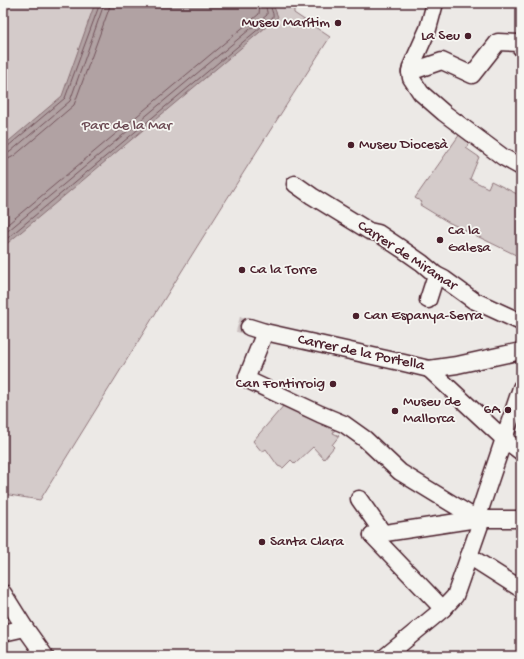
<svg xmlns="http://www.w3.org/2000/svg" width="524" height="659" font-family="'Gochi Hand',sans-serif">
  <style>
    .green { fill: #d4cbca; stroke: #8f757a }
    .water { fill: #b1a2a3; stroke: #886e73 }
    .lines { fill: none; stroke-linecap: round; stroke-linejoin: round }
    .shore { stroke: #73535b; stroke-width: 1 }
    .street-tunnel { stroke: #ccc1c1; stroke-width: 16; stroke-dasharray: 16 8; stroke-linecap: butt }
    .street-casing { stroke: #4a1f2b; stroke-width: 19 }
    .street { stroke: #f6f6f2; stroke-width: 16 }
    .poi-dot { fill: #4a1f2b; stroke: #f6f6f2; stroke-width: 1.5 }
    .labels { text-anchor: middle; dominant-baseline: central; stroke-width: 3.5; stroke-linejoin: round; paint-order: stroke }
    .poi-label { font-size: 15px; fill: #4a1f2b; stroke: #f6f6f2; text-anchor: start }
    .park-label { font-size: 15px; fill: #6c4a53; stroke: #f6f6f2 }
    .street-label { font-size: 15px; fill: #4a1f2b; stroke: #f6f6f2 }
  </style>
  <rect width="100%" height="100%" fill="#ece9e6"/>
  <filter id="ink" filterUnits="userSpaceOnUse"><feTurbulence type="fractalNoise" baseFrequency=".025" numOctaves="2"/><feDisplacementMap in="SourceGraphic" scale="8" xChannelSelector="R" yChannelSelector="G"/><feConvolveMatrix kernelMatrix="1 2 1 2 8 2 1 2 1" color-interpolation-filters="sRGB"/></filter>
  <g filter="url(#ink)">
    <g class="green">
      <path d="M 3,3 L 295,3 L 294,7 L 294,13 L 330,37 C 231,190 136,345 40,500 L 3,494 Z"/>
      <path d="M 462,131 L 472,140 L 466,148 L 479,157 L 470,179 L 488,188 L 491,181 L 519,195 L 521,192 L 521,264 L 517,263 L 520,257 L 448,222 L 420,205 L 422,202 L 415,198 Z"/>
      <path d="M 285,404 L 337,425 L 333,433 L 339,436 L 332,445 L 334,447 L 328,454 L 324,459 L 313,447 L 295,464 L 291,460 L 283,468 L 278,466 L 266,449 L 262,452 L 253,441 Z"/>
    </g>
    <path class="water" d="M 95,3 L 276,3 L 274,7 L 278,17 L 3,247 L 3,146 L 62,96 Z"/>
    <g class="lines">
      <g class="shore">
        <path d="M 3,149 L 7,147 L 65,98 L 99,6 L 99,3"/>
        <path d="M 3,154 L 7,153 L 10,152 L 70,101 L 103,7 L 104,3"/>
        <path d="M 3,160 L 8,159 L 14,156 L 74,105 L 109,9 L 110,3"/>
        <path d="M 3,228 L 259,14 L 260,3"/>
        <path d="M 3,235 L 267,15 C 268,12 265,8 266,3"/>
        <path d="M 3,242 L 273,17 C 274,12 269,9 272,3"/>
      </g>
      <path class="street-tunnel" d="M 238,324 L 249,327"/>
      <g class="street-casing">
        <g id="street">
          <path d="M 435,3 L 428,29 L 411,67 L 410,72 L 411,78 L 421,93 L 444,113 L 503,157 L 521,167"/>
          <path d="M 410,72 L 442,61 L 472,75 L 498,42 L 518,43 L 521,48"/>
          <path d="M 295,184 L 312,196 L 369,231 L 378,233 L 402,249 L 422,263 L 436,275 L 444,279 L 473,300 L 521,322"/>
          <path d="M 428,300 L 436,275"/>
          <path d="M 249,327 L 265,332 L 404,363 L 429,369 L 457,365 L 521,351"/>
          <path d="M 265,332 L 247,377 L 250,381 L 320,414 L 344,424 L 365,439 L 400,472 L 477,519 L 521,388"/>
          <path d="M 429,369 L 504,439 L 521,452"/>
          <path d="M 359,499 L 383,533"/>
          <path d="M 372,535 L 477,519 L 521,519"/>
          <path d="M 372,535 L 443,609"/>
          <path d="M 469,556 L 521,589"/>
          <path d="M 3,593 L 25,628"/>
          <path d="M 3,633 L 25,628 L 45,656"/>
          <path d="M 386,656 L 443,609 L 455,596 L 482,519"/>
        </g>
      </g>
      <use href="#street" class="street"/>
    </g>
  </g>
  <g class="poi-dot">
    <circle cx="338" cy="23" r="4"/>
    <circle cx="468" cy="36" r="4"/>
    <circle cx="351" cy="145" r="4"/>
    <circle cx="440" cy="240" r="4"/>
    <circle cx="242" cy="270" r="4"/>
    <circle cx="356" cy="316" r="4"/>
    <circle cx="333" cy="384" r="4"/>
    <circle cx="508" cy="410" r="4"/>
    <circle cx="395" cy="411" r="4"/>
    <circle cx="262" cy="542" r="4"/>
  </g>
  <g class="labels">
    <g class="poi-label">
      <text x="330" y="23" text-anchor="end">Museu Marítim</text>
      <text x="460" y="36" text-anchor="end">La Seu</text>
      <text x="359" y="145">Museu Diocesà</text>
      <text x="448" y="231">Ca la<tspan x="448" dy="17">Galesa</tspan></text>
      <text x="250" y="270">Ca la Torre</text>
      <text x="364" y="316">Can Espanya-Serra</text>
      <text x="325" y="384" text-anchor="end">Can Fontirroig</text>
      <text x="403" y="402">Museu de<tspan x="403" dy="17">Mallorca</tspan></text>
      <text x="500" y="410" text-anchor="end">6A</text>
      <text x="270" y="542">Santa Clara</text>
    </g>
    <g class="park-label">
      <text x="127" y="126">Parc de la Mar</text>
    </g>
    <g class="street-label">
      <text transform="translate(407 256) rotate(33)">Carrer de Miramar</text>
      <text transform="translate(361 353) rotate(12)">Carrer de la Portella</text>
    </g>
  </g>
  <rect width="524" height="659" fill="none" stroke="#f6f6f2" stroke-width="16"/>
  <rect x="8" y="8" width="508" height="643" fill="none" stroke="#4a1f2b" stroke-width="1.5" filter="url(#ink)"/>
</svg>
